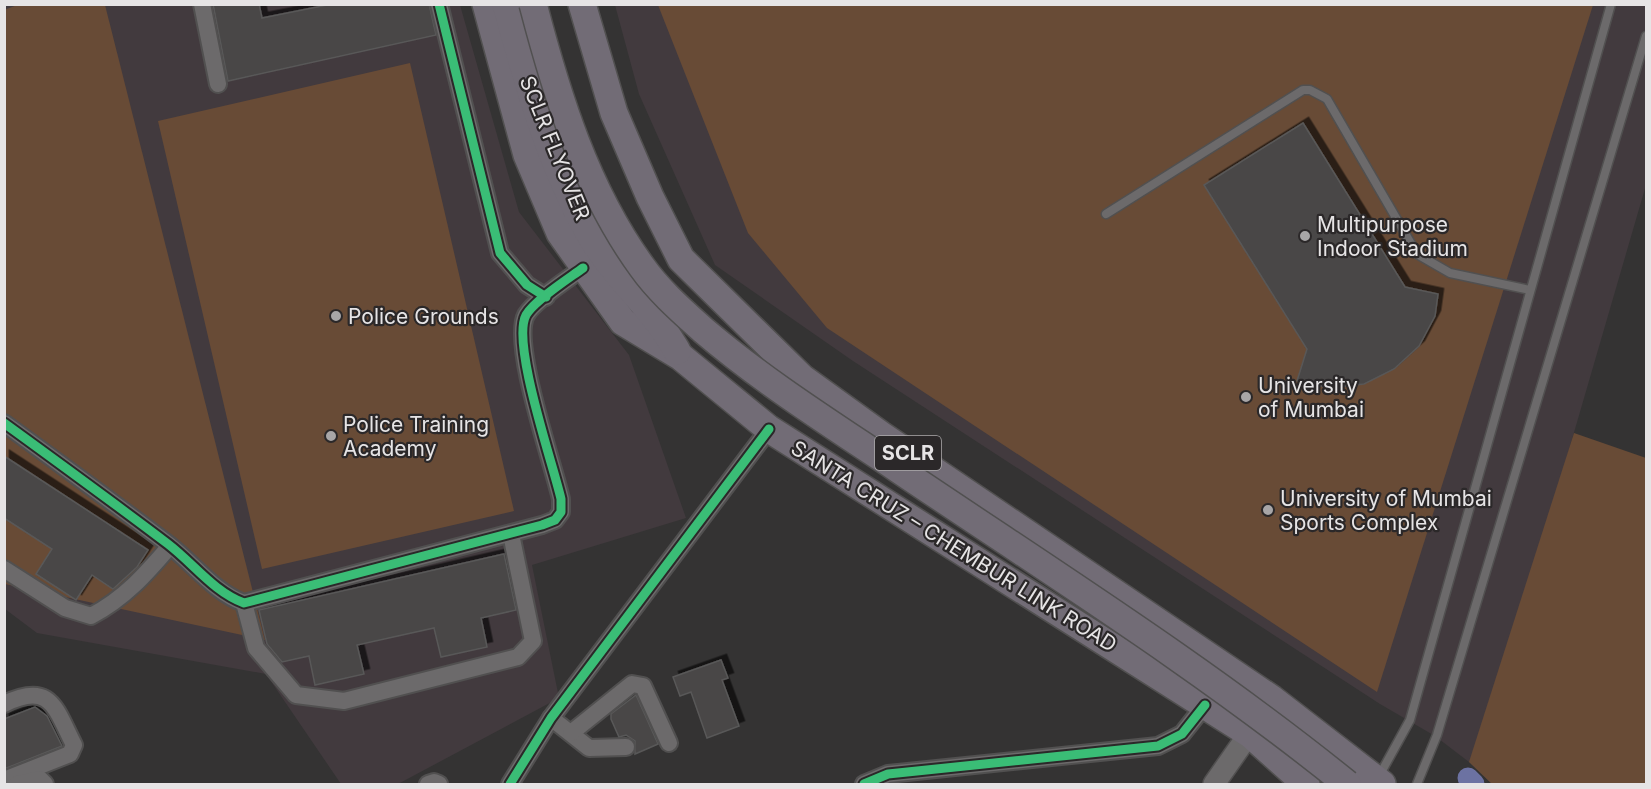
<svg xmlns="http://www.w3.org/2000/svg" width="1651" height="789" font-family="Inter,sans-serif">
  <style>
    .built { fill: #423a3e }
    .green { fill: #684b36 }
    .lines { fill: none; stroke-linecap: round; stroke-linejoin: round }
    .canal { stroke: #6c72a2; stroke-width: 21 }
    .building { fill: #484747; stroke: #595858; stroke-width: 1.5; filter: url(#shadow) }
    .service-casing { stroke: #515050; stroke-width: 11 }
    .minor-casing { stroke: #515050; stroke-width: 20 }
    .tertiary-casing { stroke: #515050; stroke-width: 24 }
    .trunk-casing { stroke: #515050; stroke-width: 30 }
    .service { stroke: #6c6a6b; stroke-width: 8 }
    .minor { stroke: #6c6a6b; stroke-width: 16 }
    .tertiary { stroke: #6c6a6b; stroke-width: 21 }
    .trunk { stroke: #726c76; stroke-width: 27 }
    .trunk-bridge-casing { stroke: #515050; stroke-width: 30; stroke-linecap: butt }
    .trunk-bridge { stroke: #726c76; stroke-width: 27 }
    .cycleway-casing { stroke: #2b2829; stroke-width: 13 }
    .cycleway { stroke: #3abd76; stroke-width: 9 }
    .poi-dot { fill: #a8a6a7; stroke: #2b2829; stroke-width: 2 }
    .labels { text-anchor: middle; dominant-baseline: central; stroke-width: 4.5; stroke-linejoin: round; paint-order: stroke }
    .shield { fill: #2b2829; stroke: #aeacad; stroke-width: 1.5 }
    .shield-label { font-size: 20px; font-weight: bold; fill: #e6e4e5 }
    .street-label { font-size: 21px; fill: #e6e4e5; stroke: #2b2829 }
    .poi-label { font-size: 21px; fill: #e6e4e5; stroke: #2b2829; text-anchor: start }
  </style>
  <defs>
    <filter id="shadow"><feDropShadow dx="5.5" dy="-5.5" stdDeviation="0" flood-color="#0009"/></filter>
  </defs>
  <rect width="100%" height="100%" fill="#343333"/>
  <g class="built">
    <path d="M 5,5 L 460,5 L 519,212 L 629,355 L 686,518 L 532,565 L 559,698 L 398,784 L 341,784 L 266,674 L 37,633 L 5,609 Z"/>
    <path d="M 615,5 L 1646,5 L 1646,185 L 1550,515 L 1646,784 L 1492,784 L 1469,762 L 1435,736 L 1380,704 L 853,361 L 715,265 L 639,94 Z"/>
  </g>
  <g class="green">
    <path d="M 20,4 L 105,5 L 265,640 L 5,584 L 4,10 Z"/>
    <path d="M 658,5 L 1593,5 L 1377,692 L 827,328 L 748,233 Z"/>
    <path d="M 410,63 L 514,511 L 262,569 L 158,121 Z"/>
    <path d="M 1574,433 L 1646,458 L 1646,784 L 1492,784 L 1469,762 Z"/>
  </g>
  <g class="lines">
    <path class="canal" d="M 1468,778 L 1474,784"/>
  </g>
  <g class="building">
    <path d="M 213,4 L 259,4 L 262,18 L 332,4 L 429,4 L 436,35 L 228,81 Z"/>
    <path d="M 1303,123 L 1405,287 L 1438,294 L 1435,316 L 1419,346 L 1394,369 L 1364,384 L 1330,388 L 1297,381 L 1307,349 L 1204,185 Z"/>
    <path d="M 4,456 L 148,550 L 137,567 L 113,589 L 92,575 L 76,600 L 36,574 L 52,549 L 4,518 Z"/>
    <path d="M 504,554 L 516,610 L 481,618 L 487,647 L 441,657 L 434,628 L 357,645 L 364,674 L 315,685 L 309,656 L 282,662 L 267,644 L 259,610 Z"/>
    <path d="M 721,660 L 728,678 L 722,680 L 739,726 L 707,738 L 691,692 L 680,696 L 673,677 Z"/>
    <path d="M 636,695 L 658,744 L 635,754 L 635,741 L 626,735 L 619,737 L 611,719 L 611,714 Z"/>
    <path d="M 35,707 L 47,716 L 62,746 L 4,769 L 4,719 Z"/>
  </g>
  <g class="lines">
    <g class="service-casing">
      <g id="service">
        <path d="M 1106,214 L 1303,90 L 1310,90 L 1327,99 L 1417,254 L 1450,273 L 1530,290"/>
        <path d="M 1378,778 L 1410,720 L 1611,4"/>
        <path d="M 1417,784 L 1437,735 L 1646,36"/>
      </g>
    </g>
    <g class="minor-casing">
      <g id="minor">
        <path d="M 202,4 L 218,84"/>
        <path d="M 439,4 L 500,253 L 527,285 L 546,297"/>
        <path d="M 4,423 C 59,463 114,503 168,544 C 194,564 214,592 244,603 L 542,525 L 555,520 L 561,512 L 561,499 C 553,464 511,343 526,315 C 535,300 568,279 583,268"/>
        <path d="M 4,569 L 65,608 L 91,616 C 125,598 146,574 170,546"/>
        <path d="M 244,603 L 256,648 L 296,695 L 344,701 L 518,657 L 533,641 L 511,534"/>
        <path d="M 4,704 C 51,681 55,708 74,745 L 70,754 L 4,780"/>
        <path d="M 551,718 L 589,748 L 626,747"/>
        <path d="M 571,733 L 632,684 L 643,686 L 669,743"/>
        <path d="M 17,784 L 40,779 L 45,784"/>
        <path d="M 428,784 L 434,782 L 439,784"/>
        <path d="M 510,784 L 551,718 L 769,429"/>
        <path d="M 864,784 L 888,774 L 1158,746 L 1182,734 L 1205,705"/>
      </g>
    </g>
    <g class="tertiary-casing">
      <path id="tertiary" d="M 1214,784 L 1258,721"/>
    </g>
    <g class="trunk-casing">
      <g id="trunk">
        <path d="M 486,4 L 527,155 L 560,233 L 623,322 L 681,357 L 769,429 L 1250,734 L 1306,784"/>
        <path d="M 506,4 C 527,82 550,163 589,233 C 606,263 630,287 651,313 C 661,324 669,338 677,351"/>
        <path d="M 582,4 L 614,113 L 650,197 L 681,259 L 802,378 L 881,435 L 1272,699 L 1382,784"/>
      </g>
    </g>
    <use href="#service" class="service"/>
    <use href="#minor" class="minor"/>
    <use href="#tertiary" class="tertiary"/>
    <use href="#trunk" class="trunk"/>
    <g class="trunk-bridge-casing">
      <path id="trunk-bridge" d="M 533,4 C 557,96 586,190 642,267 C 659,291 682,311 703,330 C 764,382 831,424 898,469 C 1049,571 1205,669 1347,784"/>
    </g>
    <use href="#trunk-bridge" class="trunk-bridge"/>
    <g class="cycleway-casing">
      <g id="cycleway">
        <path d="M 439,4 L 500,253 L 527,285 L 546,297"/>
        <path d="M 4,423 C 59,463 114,503 168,544 C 194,564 214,592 244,603 L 542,525 L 555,520 L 561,512 L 561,499 C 553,464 511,343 526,315 C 535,300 568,279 583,268"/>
        <path d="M 510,784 L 551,718 L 769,429"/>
        <path d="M 864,784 L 888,774 L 1158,746 L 1182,734 L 1205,705"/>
      </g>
    </g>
    <use href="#cycleway" class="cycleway"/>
  </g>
  <g class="poi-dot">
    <circle cx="1305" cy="236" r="6"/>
    <circle cx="336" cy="316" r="6"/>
    <circle cx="1246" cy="397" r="6"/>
    <circle cx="331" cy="436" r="6"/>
    <circle cx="1268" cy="510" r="6"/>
  </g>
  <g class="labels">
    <rect class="shield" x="875" y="436" width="66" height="34" rx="4.5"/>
    <g class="shield-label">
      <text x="908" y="453">SCLR</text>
    </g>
    <g class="street-label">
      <text transform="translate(555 148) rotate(68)">SCLR FLYOVER</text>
      <text transform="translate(954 546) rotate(32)">SANTA CRUZ – CHEMBUR LINK ROAD</text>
    </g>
    <g class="poi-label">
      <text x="1317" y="224">Multipurpose<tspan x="1317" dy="24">Indoor Stadium</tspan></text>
      <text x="348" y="316">Police Grounds</text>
      <text x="1258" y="385">University<tspan x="1258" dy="24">of Mumbai</tspan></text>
      <text x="343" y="424">Police Training<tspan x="343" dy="24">Academy</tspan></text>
      <text x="1280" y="498">University of Mumbai<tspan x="1280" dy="24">Sports Complex</tspan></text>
    </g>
  </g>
  <rect width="1651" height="789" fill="none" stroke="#e6e4e5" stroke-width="12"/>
</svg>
